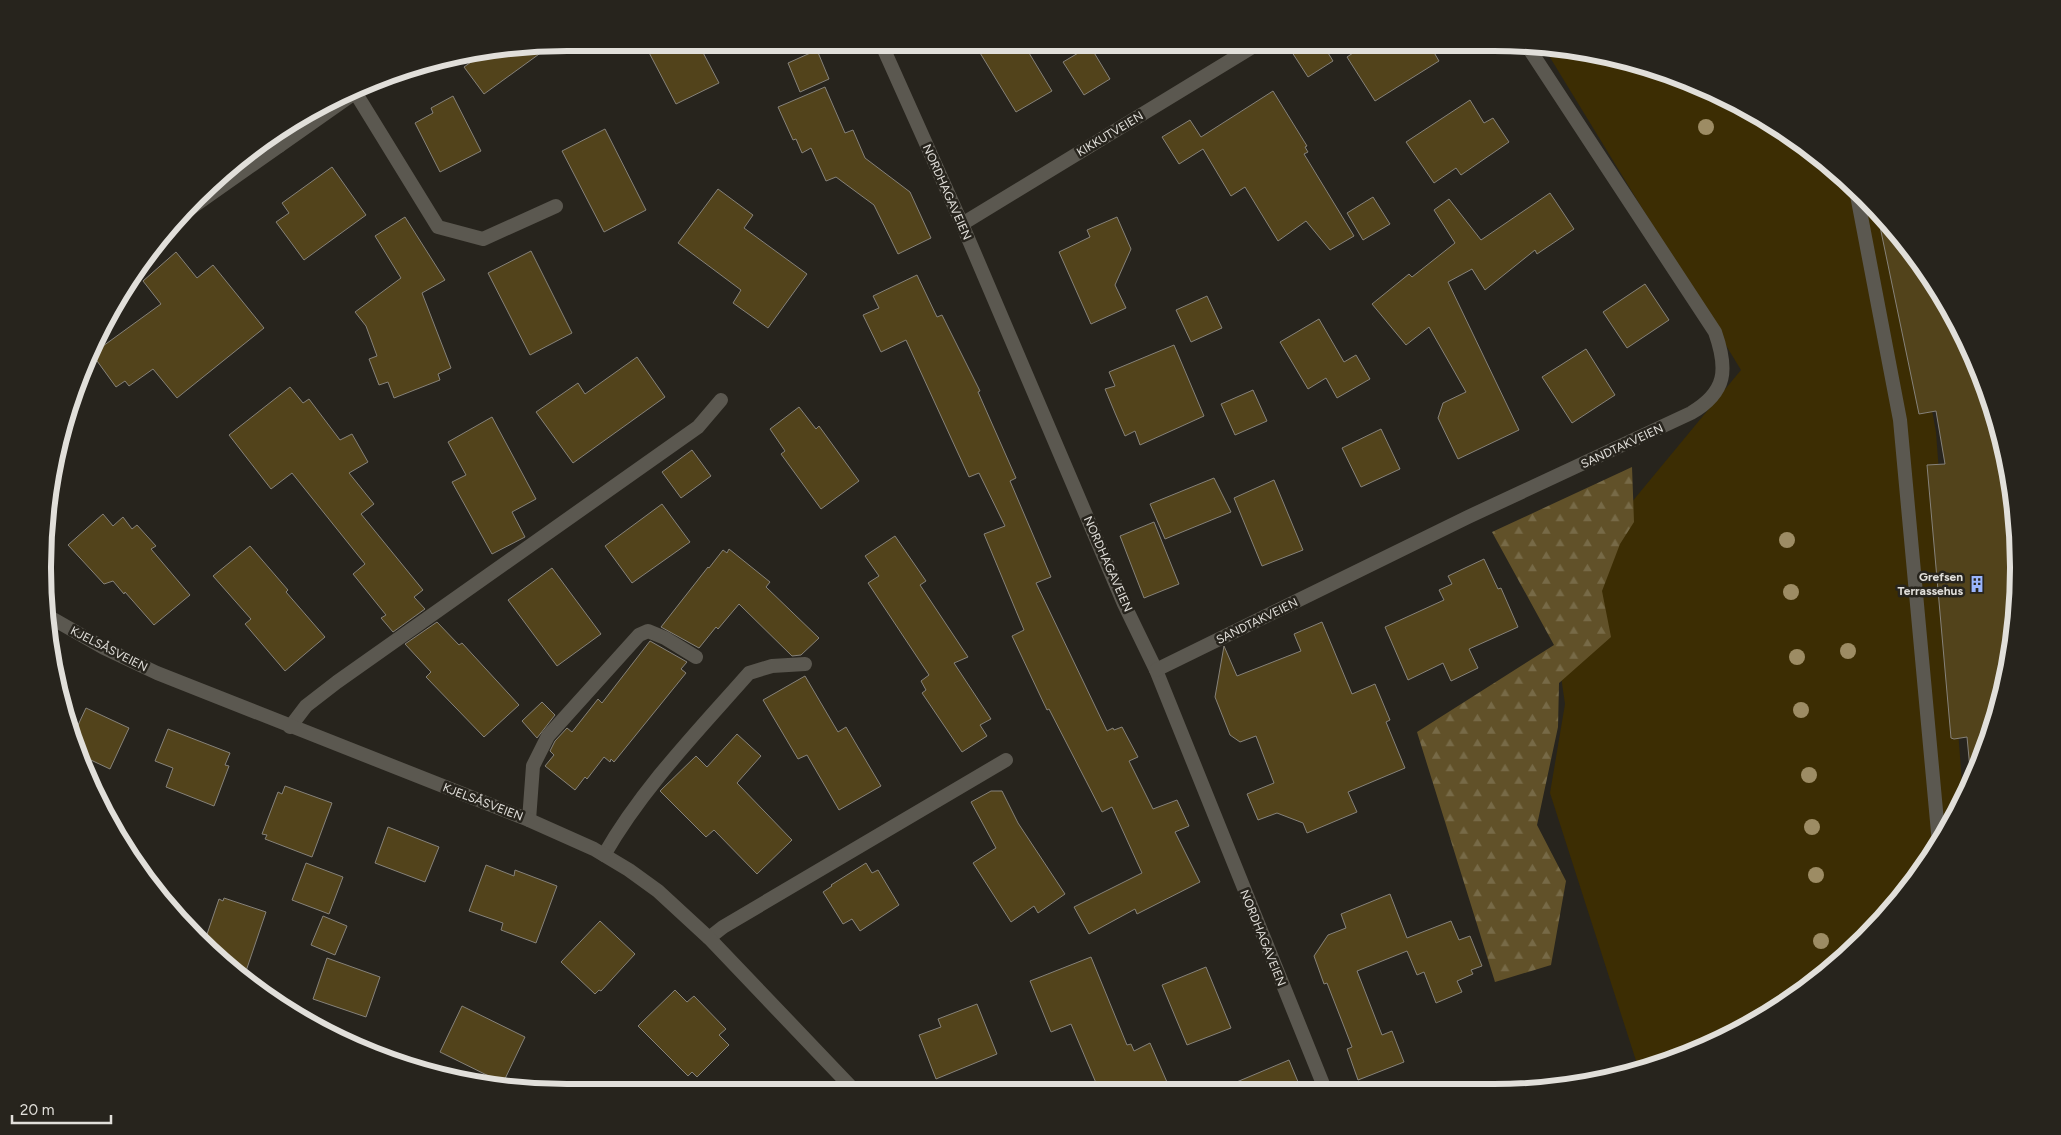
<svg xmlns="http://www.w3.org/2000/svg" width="2061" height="1135" font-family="Figtree,sans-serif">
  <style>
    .green { fill: #3c2d03 }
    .forest { fill: url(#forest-firs) }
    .building { fill: #52431b; stroke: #86827a }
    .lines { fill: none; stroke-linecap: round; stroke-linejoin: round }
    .service { stroke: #5b5850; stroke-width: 14 }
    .minor { stroke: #5b5850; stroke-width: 14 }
    .tertiary { stroke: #5b5850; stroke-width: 14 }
    .tree { fill: #9d8c64 }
    .labels { text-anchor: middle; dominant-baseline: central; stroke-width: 5; stroke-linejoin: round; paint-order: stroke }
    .street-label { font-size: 12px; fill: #e1dfda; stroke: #27241d }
    .poi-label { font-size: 12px; font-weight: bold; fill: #e1dfda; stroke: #27241d; text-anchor: end }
    .rim { fill: none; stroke: #e1dfda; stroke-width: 6 }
  </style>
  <defs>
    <pattern id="forest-firs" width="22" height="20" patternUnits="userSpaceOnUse" patternTransform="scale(1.25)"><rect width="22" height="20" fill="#615129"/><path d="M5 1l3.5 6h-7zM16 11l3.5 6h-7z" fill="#776a47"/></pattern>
  </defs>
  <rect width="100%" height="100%" fill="#27241d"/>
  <path class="green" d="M 1543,46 L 1630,60 L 1756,113 L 1839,173 L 1900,238 L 1936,432 L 1963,797 L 1948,830 L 1888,914 L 1785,1004 L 1663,1065 L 1639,1070 L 1550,793 L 1565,704 L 1550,601 L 1741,370 Z"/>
  <path class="forest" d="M 1632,467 L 1634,522 L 1620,544 L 1602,591 L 1611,637 L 1559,683 L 1558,727 L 1537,825 L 1566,881 L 1551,965 L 1495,982 L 1417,732 L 1554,645 L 1492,532 Z"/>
  <g class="building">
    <path d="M 644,43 L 698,43 L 719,83 L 676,104 Z"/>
    <path d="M 974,43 L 1023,43 L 1052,91 L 1016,112 Z"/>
    <path d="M 1286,43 L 1322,43 L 1333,61 L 1308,77 Z"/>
    <path d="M 1368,43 L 1429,44 L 1439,61 L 1375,101 L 1347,57 Z"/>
    <path d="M 553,44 L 484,94 L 464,67 L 488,50 Z"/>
    <path d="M 1090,46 L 1110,79 L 1084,95 L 1063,62 Z"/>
    <path d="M 817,50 L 829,79 L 800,92 L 788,63 Z"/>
    <path d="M 825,87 L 845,133 L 853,130 L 865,158 L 910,192 L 931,238 L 898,254 L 874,205 L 836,177 L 826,181 L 811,148 L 802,153 L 796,139 L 793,140 L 778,107 Z"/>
    <path d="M 1273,91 L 1307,146 L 1305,147 L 1308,152 L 1304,154 L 1354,236 L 1330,250 L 1306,221 L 1278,241 L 1245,187 L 1231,196 L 1203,149 L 1179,164 L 1162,137 L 1190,120 L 1201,137 Z"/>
    <path d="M 453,96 L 481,151 L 440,172 L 415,123 L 433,113 L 431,108 Z"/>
    <path d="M 1470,100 L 1484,123 L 1493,118 L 1509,142 L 1461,175 L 1456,168 L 1434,183 L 1406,142 Z"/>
    <path d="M 605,129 L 646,210 L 604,232 L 562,151 Z"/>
    <path d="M 332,167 L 366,215 L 304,260 L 276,222 L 289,213 L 282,203 Z"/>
    <path d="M 718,189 L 753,215 L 744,228 L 807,274 L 768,328 L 733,303 L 741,290 L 678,243 Z"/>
    <path d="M 1550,193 L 1574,229 L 1537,254 L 1535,250 L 1485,290 L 1472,269 L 1448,282 L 1519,430 L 1458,459 L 1438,418 L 1443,403 L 1466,392 L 1429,327 L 1406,345 L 1372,304 L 1409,274 L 1412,277 L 1455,243 L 1434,210 L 1449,199 L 1481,240 Z"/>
    <path d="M 1373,197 L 1390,224 L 1363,240 L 1347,213 Z"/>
    <path d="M 1877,212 L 1910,248 L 1964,335 L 2001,431 L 2017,533 L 2014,636 L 1991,736 L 1971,779 L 1967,737 L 1954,739 L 1951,738 L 1927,465 L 1945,464 L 1936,411 L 1919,414 Z"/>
    <path d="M 405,217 L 445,280 L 422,293 L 451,368 L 438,374 L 440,380 L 394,398 L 388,382 L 379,385 L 369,359 L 377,356 L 366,326 L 355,312 L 401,278 L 375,236 Z"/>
    <path d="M 1117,217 L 1131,249 L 1115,285 L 1126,308 L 1091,324 L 1059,252 L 1090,237 L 1087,230 Z"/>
    <path d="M 531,251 L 572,333 L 530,355 L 488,273 Z"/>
    <path d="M 176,252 L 197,278 L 213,265 L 264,328 L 177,398 L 153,369 L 129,386 L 125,381 L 116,387 L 92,354 L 161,304 L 143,281 Z"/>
    <path d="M 917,275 L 937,317 L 942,315 L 980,391 L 978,392 L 1016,478 L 1010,481 L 1051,577 L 1036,583 L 1107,731 L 1113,728 L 1114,730 L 1122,727 L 1138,757 L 1129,761 L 1153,809 L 1177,800 L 1189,826 L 1175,832 L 1200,882 L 1137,914 L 1135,909 L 1089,934 L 1074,907 L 1142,873 L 1112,807 L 1102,812 L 1049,709 L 1047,710 L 1012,636 L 1024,630 L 984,534 L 1005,526 L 979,473 L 969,477 L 906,340 L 881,352 L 863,315 L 879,308 L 873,296 Z"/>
    <path d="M 1645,284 L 1669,320 L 1627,348 L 1603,312 Z"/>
    <path d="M 1207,296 L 1222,328 L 1191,342 L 1176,310 Z"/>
    <path d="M 1319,319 L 1344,362 L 1356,355 L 1370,379 L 1337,398 L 1326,378 L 1308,389 L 1280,342 Z"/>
    <path d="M 1174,345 L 1204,416 L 1140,445 L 1135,431 L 1125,436 L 1115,413 L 1105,389 L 1115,386 L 1109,372 Z"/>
    <path d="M 1586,349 L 1615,395 L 1572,423 L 1542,377 Z"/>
    <path d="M 637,357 L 665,397 L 573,463 L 536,412 L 578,383 L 585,394 Z"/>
    <path d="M 290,387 L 303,403 L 309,399 L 340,440 L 352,434 L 368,462 L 349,473 L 374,504 L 361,514 L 423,590 L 414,597 L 425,609 L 393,632 L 381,618 L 386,615 L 353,574 L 365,564 L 292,473 L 271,489 L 229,435 Z"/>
    <path d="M 1253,390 L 1267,421 L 1235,435 L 1221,404 Z"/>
    <path d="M 799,407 L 816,429 L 819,426 L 859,481 L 821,509 L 781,454 L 785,451 L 770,429 Z"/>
    <path d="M 492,417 L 536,499 L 512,512 L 525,537 L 492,554 L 452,482 L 466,475 L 448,442 Z"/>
    <path d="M 1381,429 L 1400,469 L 1361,487 L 1342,448 Z"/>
    <path d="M 692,450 L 711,476 L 681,498 L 662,472 Z"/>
    <path d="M 1214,478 L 1231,512 L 1165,539 L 1150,504 Z"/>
    <path d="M 1274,480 L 1303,550 L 1262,566 L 1234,498 Z"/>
    <path d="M 662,504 L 690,542 L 632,583 L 605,546 Z"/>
    <path d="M 103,514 L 113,526 L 123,517 L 132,529 L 137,525 L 156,546 L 151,549 L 190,595 L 154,625 L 125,592 L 124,594 L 113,581 L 104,584 L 68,545 Z"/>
    <path d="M 1154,522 L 1179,584 L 1144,598 L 1120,536 Z"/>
    <path d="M 895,536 L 926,581 L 920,585 L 968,657 L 954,663 L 991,719 L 980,725 L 987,736 L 962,752 L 922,693 L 926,690 L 921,681 L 929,675 L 868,583 L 879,576 L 865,556 Z"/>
    <path d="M 250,546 L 288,590 L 286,592 L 325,637 L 285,671 L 245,624 L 251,619 L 213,576 Z"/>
    <path d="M 729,549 L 770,582 L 766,587 L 819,638 L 801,655 L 792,656 L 739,604 L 718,629 L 716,627 L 699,648 L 661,627 L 708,567 L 709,568 L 723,550 L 727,553 Z"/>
    <path d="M 1484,559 L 1498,589 L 1501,588 L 1518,627 L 1469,649 L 1478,668 L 1451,681 L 1443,663 L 1408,680 L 1385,627 L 1444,600 L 1439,590 L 1452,584 L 1448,576 Z"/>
    <path d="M 552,568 L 601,634 L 557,666 L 508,600 Z"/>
    <path d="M 437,622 L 459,645 L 462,643 L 519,705 L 484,737 L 426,677 L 431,672 L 405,644 Z"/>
    <path d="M 1322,622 L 1352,694 L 1375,684 L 1390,720 L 1386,722 L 1405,768 L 1348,792 L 1357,812 L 1307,833 L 1303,823 L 1277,813 L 1258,820 L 1247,794 L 1274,783 L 1256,736 L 1240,742 L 1230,735 L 1215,697 L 1224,646 L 1237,676 L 1301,651 L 1294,634 Z"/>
    <path d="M 650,641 L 687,662 L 681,669 L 686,673 L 614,762 L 611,759 L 610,762 L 604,757 L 587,779 L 585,777 L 575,790 L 545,766 L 554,755 L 550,751 L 555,741 L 567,728 L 572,732 L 598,699 L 602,703 Z"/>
    <path d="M 805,676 L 838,732 L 846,727 L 881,786 L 839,810 L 807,755 L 798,759 L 763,700 Z"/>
    <path d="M 542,702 L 555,715 L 537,738 L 522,721 Z"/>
    <path d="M 86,708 L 129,728 L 110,769 L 78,754 L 72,738 Z"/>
    <path d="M 168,729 L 230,753 L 225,765 L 229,766 L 214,806 L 166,787 L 173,768 L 155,761 Z"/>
    <path d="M 737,734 L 761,756 L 737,783 L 792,840 L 757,874 L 714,830 L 706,837 L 660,791 L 696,756 L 707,767 Z"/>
    <path d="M 285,786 L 332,803 L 312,857 L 265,839 L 267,835 L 262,834 L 278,792 L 282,794 Z"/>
    <path d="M 991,791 L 1002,791 L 1018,823 L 1065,894 L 1038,913 L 1034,906 L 1011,922 L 973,863 L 996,848 L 971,802 Z"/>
    <path d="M 388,827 L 439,847 L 425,882 L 375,863 Z"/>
    <path d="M 306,863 L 343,877 L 329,914 L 292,900 Z"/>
    <path d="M 866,863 L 872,873 L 878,870 L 899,905 L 860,931 L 852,919 L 843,924 L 823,892 L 832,886 L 831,885 Z"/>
    <path d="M 486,865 L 514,876 L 515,870 L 557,886 L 536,943 L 501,930 L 503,923 L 469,911 Z"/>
    <path d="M 1390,894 L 1407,938 L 1451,921 L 1459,940 L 1470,936 L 1482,966 L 1471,970 L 1473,974 L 1457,981 L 1462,992 L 1436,1003 L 1424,972 L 1417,975 L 1407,951 L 1357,971 L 1382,1035 L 1392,1031 L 1404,1062 L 1358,1080 L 1347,1049 L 1352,1047 L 1327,983 L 1324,984 L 1314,956 L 1328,935 L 1346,928 L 1341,914 Z"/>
    <path d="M 224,898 L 266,912 L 243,980 L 204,943 L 219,899 L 223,901 Z"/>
    <path d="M 323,916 L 347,926 L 335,955 L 311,945 Z"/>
    <path d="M 600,921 L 635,954 L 601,991 L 599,990 L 595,994 L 561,962 Z"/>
    <path d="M 1091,957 L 1127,1045 L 1131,1044 L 1134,1051 L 1150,1043 L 1170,1089 L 1099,1090 L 1071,1024 L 1051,1032 L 1030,981 Z"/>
    <path d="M 327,958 L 380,977 L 366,1017 L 313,999 Z"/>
    <path d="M 1206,967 L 1231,1028 L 1187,1045 L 1162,985 Z"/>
    <path d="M 675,990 L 687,1002 L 694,996 L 726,1029 L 719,1035 L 729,1045 L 697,1077 L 692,1072 L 688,1076 L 638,1026 Z"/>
    <path d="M 977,1004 L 997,1054 L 936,1079 L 919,1035 L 941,1027 L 938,1019 Z"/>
    <path d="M 462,1006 L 525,1037 L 503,1083 L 440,1052 Z"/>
    <path d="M 1289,1060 L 1301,1089 L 1220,1089 Z"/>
  </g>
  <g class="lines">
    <g class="service">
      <path d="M 355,92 L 438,227 L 483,239 L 556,206"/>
      <path d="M 271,135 L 279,146"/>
      <path d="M 1856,190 L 1900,420 L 1939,843"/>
      <path d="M 290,727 L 306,706 L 337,682 L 698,427 L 721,400"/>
      <path d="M 529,820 L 533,766 L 548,736 L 639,635 L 648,631 L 665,638 L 696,657"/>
      <path d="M 604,855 C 643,787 698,731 749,673 L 772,666 L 805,664"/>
      <path d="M 709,938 L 723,927 L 1006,760"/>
    </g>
    <g class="minor">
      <path d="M 881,43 L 962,224 L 1124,604 L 1156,670 L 1325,1089"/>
      <path d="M 174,220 L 363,87"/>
      <path d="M 962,224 L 1259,43"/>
      <path d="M 1156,670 L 1468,517 L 1691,413 C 1727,392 1728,369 1715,332 L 1526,44"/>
    </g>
    <path class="tertiary" d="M 46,615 L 104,648 L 157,673 L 529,820 L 594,849 L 629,870 L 658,891 L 709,938 L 854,1090"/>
  </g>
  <g class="tree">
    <circle cx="1706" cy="127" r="8"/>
    <circle cx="1787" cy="540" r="8"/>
    <circle cx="1791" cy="592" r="8"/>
    <circle cx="1848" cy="651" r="8"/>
    <circle cx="1797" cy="657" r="8"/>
    <circle cx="1801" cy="710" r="8"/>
    <circle cx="1809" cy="775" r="8"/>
    <circle cx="1812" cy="827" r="8"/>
    <circle cx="1816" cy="875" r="8"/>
    <circle cx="1821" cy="941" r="8"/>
  </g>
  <defs>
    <g id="building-bare" transform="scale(1.35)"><path d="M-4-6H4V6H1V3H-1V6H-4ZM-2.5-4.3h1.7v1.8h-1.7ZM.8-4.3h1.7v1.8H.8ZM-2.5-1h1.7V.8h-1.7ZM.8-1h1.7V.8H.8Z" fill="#9ab5fd" stroke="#27241d" stroke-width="2.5" paint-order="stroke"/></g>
  </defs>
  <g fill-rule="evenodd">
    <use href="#building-bare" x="1977" y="584"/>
  </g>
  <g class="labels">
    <g class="street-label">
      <text transform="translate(1110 134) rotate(-31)">KIKKUTVEIEN</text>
      <text transform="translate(947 192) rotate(66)">NORDHAGAVEIEN</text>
      <text transform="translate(1622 446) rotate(-25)">SANDTAKVEIEN</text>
      <text transform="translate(1108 564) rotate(66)">NORDHAGAVEIEN</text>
      <text transform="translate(1257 621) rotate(-26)">SANDTAKVEIEN</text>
      <text transform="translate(109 649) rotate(27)">KJELSÅSVEIEN</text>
      <text transform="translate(483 802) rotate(21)">KJELSÅSVEIEN</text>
      <text transform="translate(1263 938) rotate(68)">NORDHAGAVEIEN</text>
    </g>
    <g class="poi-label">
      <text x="1963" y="577">Grefsen<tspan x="1963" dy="14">Terrassehus</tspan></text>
    </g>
  </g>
  <path d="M0 0H2061V1135H0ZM567 51H1494A516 516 0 0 1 2010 567V568A516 516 0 0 1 1494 1084H567A516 516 0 0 1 51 568V567A516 516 0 0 1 567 51Z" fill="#27241d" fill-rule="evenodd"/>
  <path class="rim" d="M567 51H1494A516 516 0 0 1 2010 567V568A516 516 0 0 1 1494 1084H567A516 516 0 0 1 51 568V567A516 516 0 0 1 567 51Z"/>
  <path d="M12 1115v8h99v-8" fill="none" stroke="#e1dfda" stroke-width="2.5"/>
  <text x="20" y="1115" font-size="15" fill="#e1dfda" stroke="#27241d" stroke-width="4" paint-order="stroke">20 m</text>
</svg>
